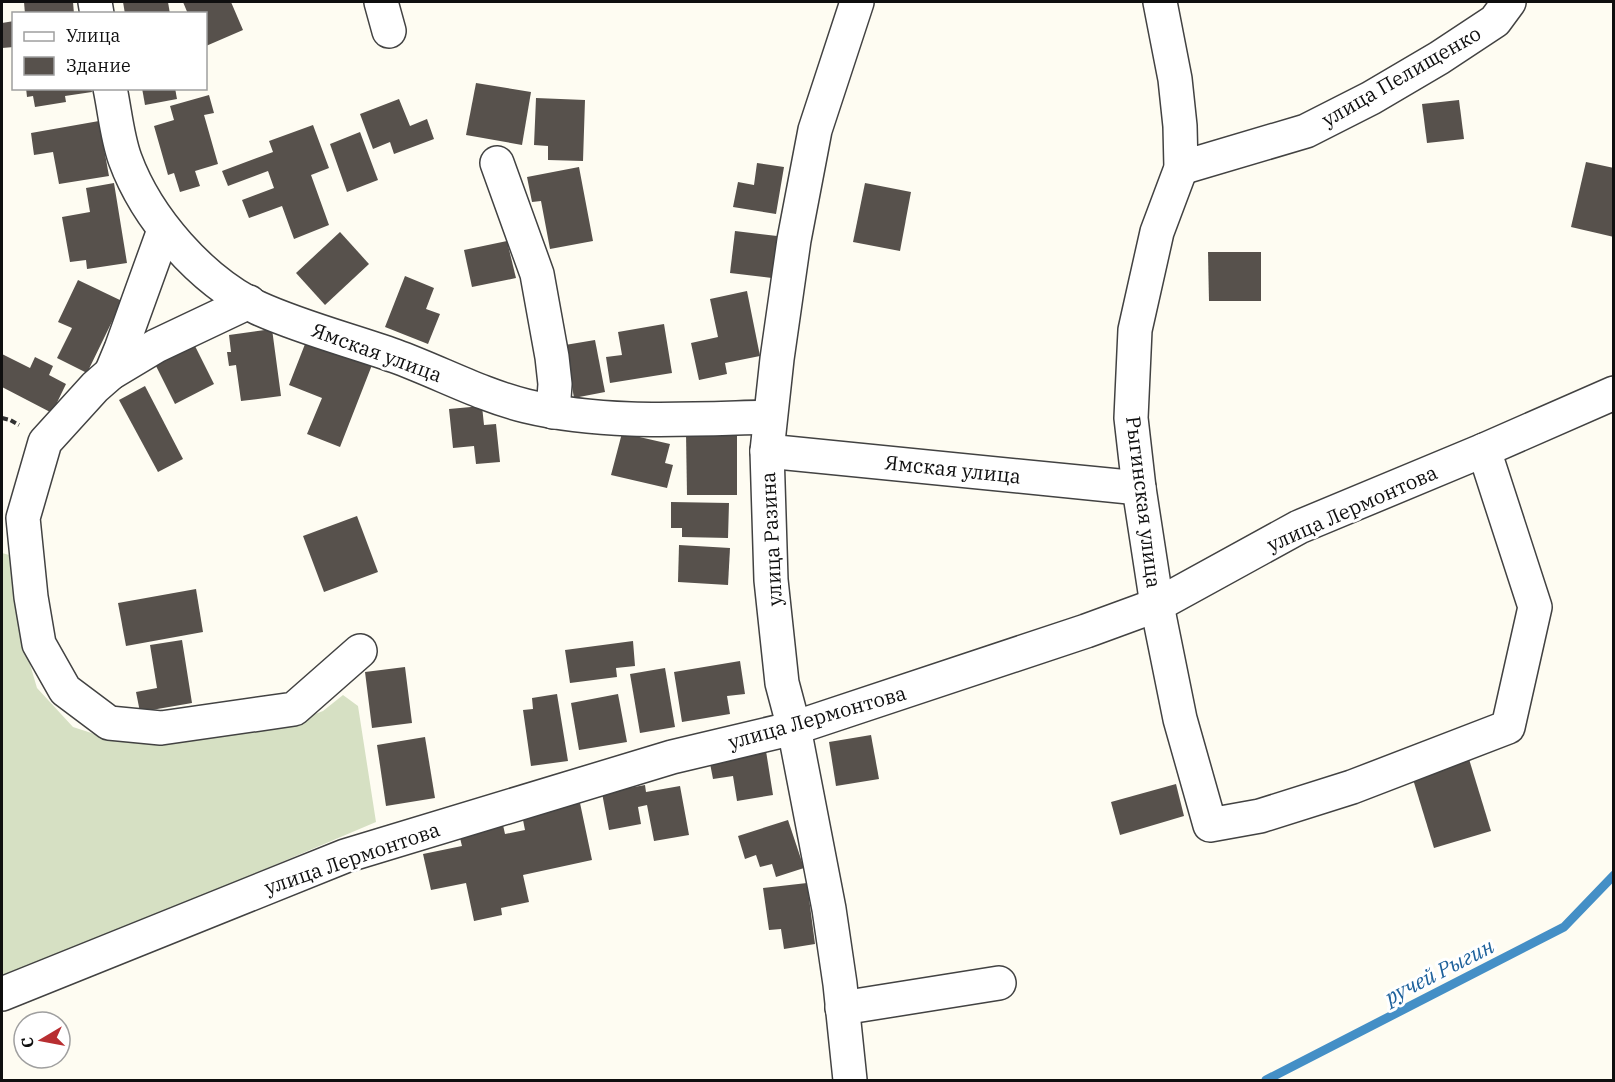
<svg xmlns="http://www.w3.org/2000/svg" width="1615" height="1082" font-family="'IBM Plex Serif',serif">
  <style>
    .cemetery { fill: #d6e0c3 }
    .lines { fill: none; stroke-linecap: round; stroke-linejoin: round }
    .stream { stroke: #448fc6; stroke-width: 9 }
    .building { fill: #57514c }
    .minor-casing { stroke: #424242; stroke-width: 36 }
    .path { stroke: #313131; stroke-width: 4; stroke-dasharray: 6 3; stroke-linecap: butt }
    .minor { stroke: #fff; stroke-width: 33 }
    .labels { text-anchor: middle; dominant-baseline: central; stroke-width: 6; stroke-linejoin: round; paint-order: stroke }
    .street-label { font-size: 20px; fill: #0f0f0f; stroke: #fff }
    .water-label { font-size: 21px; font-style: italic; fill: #1e619b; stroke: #fff }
  </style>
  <rect width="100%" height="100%" fill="#fefcf2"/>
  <path class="cemetery" d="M 2,553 L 13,556 L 19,627 L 37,688 L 73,727 L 116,741 L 171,742 L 281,727 L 323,711 L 343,695 L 358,706 L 376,822 L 2,981 Z"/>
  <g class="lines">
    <path class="stream" d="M 1266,1080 L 1564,927 L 1614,875"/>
  </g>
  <g class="building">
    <path d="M 24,2 L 73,2 L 74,14 L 25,14 Z"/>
    <path d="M 123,2 L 168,2 L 170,14 L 125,14 Z"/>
    <path d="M 183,2 L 231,2 L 243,30 L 206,46 L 206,14 L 188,14 Z"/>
    <path d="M 14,21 L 14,47 L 2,48 L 2,23 Z"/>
    <path d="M 476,83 L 531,92 L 522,145 L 466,135 Z"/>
    <path d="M 26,88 L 91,88 L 92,92 L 65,96 L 66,102 L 35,107 L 33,96 L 27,97 Z"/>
    <path d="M 142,88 L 175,88 L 177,99 L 145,105 Z"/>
    <path d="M 209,95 L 214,113 L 204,115 L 218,164 L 195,171 L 200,186 L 180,192 L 174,173 L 168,175 L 154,126 L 174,120 L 170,106 Z"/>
    <path d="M 536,98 L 585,100 L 583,161 L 548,160 L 548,146 L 534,145 Z"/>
    <path d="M 399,99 L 410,126 L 427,119 L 434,139 L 394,154 L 390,142 L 373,149 L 360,114 Z"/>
    <path d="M 1459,100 L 1464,139 L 1427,143 L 1422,104 Z"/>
    <path d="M 99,121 L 109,176 L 59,184 L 53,152 L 34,155 L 31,133 Z"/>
    <path d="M 313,125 L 329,168 L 311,175 L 329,225 L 294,239 L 282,206 L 249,218 L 242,200 L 274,188 L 268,171 L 228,186 L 222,171 L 273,152 L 269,141 Z"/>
    <path d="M 360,132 L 378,180 L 347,192 L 330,144 Z"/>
    <path d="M 1586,162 L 1614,168 L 1614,237 L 1571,227 Z"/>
    <path d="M 757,163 L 784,167 L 776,214 L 733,207 L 738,182 L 754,185 Z"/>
    <path d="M 579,167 L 593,241 L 550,249 L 541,201 L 532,202 L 527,177 Z"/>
    <path d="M 114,183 L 127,263 L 87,269 L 86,260 L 70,262 L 62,217 L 90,212 L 86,188 Z"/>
    <path d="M 865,183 L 911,192 L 900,251 L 853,242 Z"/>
    <path d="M 735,231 L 777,236 L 772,278 L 730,273 Z"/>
    <path d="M 340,232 L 369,264 L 325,305 L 296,273 Z"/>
    <path d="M 507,241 L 516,278 L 472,287 L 464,250 Z"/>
    <path d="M 1208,252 L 1261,252 L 1261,301 L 1209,301 Z"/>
    <path d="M 405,276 L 434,288 L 426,309 L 440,314 L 428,344 L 385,327 Z"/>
    <path d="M 78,280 L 122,301 L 87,373 L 57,358 L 72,328 L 58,322 Z"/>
    <path d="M 747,291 L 760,356 L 725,363 L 727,374 L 699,380 L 691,343 L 718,337 L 710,299 Z"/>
    <path d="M 664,324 L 672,373 L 610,383 L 606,357 L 622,355 L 618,332 Z"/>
    <path d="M 272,329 L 281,396 L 241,401 L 236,365 L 229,366 L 227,352 L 231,352 L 229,335 Z"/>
    <path d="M 307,339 L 372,365 L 340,447 L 307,434 L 322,398 L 289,385 Z"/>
    <path d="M 192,340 L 214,384 L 175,404 L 153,360 Z"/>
    <path d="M 595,340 L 605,392 L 574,398 L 565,345 Z"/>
    <path d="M 2,354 L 30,368 L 35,357 L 53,366 L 49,375 L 66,384 L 52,413 L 2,387 Z"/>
    <path d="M 145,386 L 183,459 L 158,472 L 119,400 Z"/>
    <path d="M 482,406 L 484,425 L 496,424 L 500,462 L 476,464 L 474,446 L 453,448 L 449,409 Z"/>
    <path d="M 622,433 L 670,444 L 665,463 L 673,465 L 667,488 L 611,475 Z"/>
    <path d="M 686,433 L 737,433 L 737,495 L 687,495 Z"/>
    <path d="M 671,502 L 729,503 L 728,538 L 682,537 L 682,528 L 671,528 Z"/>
    <path d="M 357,516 L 378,572 L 324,592 L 303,536 Z"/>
    <path d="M 679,545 L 730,548 L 728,585 L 678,582 Z"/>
    <path d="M 196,589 L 203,632 L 126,646 L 118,603 Z"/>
    <path d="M 182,640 L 192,703 L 140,712 L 136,692 L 157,688 L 150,645 Z"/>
    <path d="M 633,641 L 635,666 L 616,668 L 617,677 L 570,683 L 565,650 Z"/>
    <path d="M 740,661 L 745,694 L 727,696 L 730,714 L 682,722 L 674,672 Z"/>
    <path d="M 405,667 L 412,723 L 372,728 L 365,672 Z"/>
    <path d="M 665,668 L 675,727 L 640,733 L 630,674 Z"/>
    <path d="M 557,694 L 568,761 L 531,766 L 523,710 L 533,709 L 532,698 Z"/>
    <path d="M 618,694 L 627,742 L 579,750 L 571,703 Z"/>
    <path d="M 871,735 L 879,779 L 836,786 L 829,742 Z"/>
    <path d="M 425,737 L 435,798 L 386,806 L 377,745 Z"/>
    <path d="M 766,751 L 773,795 L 737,801 L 733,776 L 713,779 L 708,753 Z"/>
    <path d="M 1469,759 L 1491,831 L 1434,848 L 1412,776 Z"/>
    <path d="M 1176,784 L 1184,816 L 1120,835 L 1111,802 Z"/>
    <path d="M 645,785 L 646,792 L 680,786 L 689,835 L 654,841 L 647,805 L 638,807 L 641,824 L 609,830 L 602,793 Z"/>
    <path d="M 580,803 L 592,860 L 523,875 L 529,902 L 501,908 L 502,915 L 474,921 L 466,883 L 431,890 L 423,854 L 462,846 L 459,834 L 503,825 L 505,834 L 525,830 L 522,815 Z"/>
    <path d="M 788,820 L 804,868 L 776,877 L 772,864 L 760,867 L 756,855 L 745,859 L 738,836 Z"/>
    <path d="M 807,883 L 815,944 L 784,949 L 781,929 L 769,930 L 763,888 Z"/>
  </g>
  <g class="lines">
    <g class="minor-casing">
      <g id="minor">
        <path d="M 95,2 L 97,14"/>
        <path d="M 381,2 L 389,31"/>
        <path d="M 1160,2 L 1175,79 L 1180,126 L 1181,168 L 1157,232 L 1135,330 L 1131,418 L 1139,488 L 1157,605 L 1180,719 L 1210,825 L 1260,816 L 1352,787 L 1508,727 L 1535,607 L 1484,450"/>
        <path d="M 110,88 C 115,112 117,137 125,159 C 147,219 201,280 258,308 C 302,328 350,340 395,356 C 439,372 481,395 526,406 C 605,425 689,419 769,417"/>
        <path d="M 497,163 L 537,274 L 552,357 L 555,384 L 553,412"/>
        <path d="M 1181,168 L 1306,131 L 1371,98 L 1439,58 L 1495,21 L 1509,2"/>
        <path d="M 249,302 L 156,346 L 111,373 L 95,387 L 45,442 L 23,518 L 31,597 L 39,644 L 65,690 L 109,723 L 161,728 L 294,709 L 360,651"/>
        <path d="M 111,373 L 121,349 L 164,230"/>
        <path d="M 767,451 L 1139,488"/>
        <path d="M 2,994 L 345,856 L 672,757 L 794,728 L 1086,631 L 1157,605 L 1299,527 L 1484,450 L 1614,393"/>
        <path d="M 842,1008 L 999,983"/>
        <path d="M 850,1080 L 840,984 L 829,909 L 794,728 L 782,683 L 771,580 L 767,451 L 777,359 L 794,240 L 815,130 L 857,2"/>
      </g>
    </g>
    <path class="path" d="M 2,418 L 10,420 L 19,425"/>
    <use href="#minor" class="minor"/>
  </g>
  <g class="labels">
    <g class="street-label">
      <text transform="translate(1401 76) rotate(-30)">улица Пелищенко</text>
      <text transform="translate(377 352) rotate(20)">Ямская улица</text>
      <text transform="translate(953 469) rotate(6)">Ямская улица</text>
      <text transform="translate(1144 502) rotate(83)">Рыгинская улица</text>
      <text transform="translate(1352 508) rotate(-24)">улица Лермонтова</text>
      <text transform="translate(771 539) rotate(-93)">улица Разина</text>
      <text transform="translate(817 717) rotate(-16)">улица Лермонтова</text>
      <text transform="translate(352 858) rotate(-19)">улица Лермонтова</text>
    </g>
    <g class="water-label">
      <text transform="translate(1439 971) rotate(-27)">ручей Рыгин</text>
    </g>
  </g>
  <rect width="1615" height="1082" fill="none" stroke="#0f0f0f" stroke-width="6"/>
  <rect x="12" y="12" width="195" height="78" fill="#ffffff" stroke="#9f9f9f" stroke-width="1.5"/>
  <rect x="24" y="32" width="30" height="9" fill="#ffffff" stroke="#9f9f9f" stroke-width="1.5"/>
  <text x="66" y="42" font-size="18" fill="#0f0f0f">Улица</text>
  <rect x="24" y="57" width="30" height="18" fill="#57514c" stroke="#9f9f9f" stroke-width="1.5"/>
  <text x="66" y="72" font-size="18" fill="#0f0f0f">Здание</text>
  <g transform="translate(42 1040) rotate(260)"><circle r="28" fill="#ffffff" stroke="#9f9f9f" stroke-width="1.5"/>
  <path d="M0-4.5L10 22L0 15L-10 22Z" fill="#b82e31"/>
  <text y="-9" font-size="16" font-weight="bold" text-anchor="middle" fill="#0f0f0f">С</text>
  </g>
</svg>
